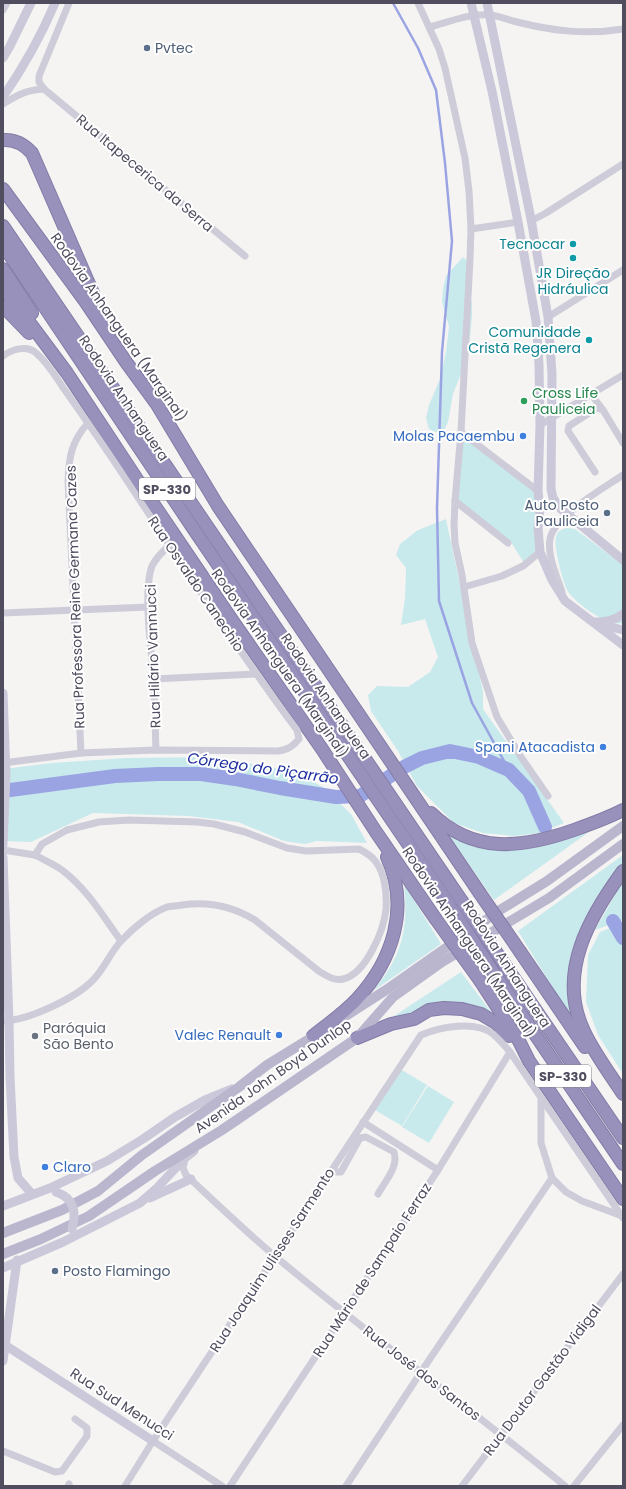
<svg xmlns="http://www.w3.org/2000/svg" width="626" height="1489" font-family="Poppins,sans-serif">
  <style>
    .green { fill: #c8eaec }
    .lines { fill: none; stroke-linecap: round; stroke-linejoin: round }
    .stream { stroke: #9ba4e3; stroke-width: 2.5 }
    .river { stroke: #9ba4e3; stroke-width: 14 }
    .highway-casing { stroke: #847ca7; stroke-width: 14 }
    .street { stroke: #cdccd8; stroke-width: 7 }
    .secondary { stroke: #cbc8d9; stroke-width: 9 }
    .primary { stroke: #bab6ce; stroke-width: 10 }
    .highway { stroke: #9891bb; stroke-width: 12 }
    .highway-bridge-casing { stroke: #847ca7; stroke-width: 14; stroke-linecap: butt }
    .secondary-bridge { stroke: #cbc8d9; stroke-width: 9 }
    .highway-bridge { stroke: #9891bb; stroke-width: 12 }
    .service-dot { fill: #5c6f8a; stroke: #fff; stroke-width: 1.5 }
    .culture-dot { fill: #0f9aa8; stroke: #fff; stroke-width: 1.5 }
    .leisure-dot { fill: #2e9e5b; stroke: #fff; stroke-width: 1.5 }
    .shop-dot { fill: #3f7fe0; stroke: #fff; stroke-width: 1.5 }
    .worship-dot { fill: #6b7280; stroke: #fff; stroke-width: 1.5 }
    .labels { text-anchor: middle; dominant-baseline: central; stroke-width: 4; stroke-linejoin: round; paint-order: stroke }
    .shield { fill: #fff; stroke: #84828e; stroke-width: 1 }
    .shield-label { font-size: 13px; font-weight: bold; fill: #4f4d5e }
    .service-label { font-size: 14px; fill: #4e5e75; stroke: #fff; text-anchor: start }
    .street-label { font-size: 14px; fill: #4f4d5e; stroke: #fff }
    .culture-label { font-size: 14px; fill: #0d838f; stroke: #fff; text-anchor: end }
    .leisure-label { font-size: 14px; fill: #27864d; stroke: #fff; text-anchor: start }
    .shop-label { font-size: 14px; fill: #366cbe; stroke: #fff; text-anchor: end }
    .worship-label { font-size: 14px; fill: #5b616d; stroke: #fff; text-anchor: start }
    .water-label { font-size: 15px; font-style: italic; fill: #1e2fa0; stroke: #fff }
  </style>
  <rect width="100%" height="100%" fill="#f5f4f3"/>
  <g class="green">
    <path d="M 463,257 L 472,265 L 469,292 L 472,303 L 472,317 L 468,356 L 453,394 L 448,422 L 442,435 L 429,429 L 426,418 L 429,405 L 440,379 L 446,352 L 449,326 L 442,302 L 443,289 L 446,276 Z"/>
    <path d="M 462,437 L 535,491 L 538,553 L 524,563 L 511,542 L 456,500 Z"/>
    <path d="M 446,519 L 483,692 L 483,709 L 564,823 L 539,833 L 514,836 L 483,833 L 454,823 L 417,786 L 398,751 L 371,711 L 368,695 L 377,686 L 408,687 L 430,672 L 438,657 L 425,619 L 401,625 L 405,599 L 406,568 L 396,555 L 400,544 L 418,530 Z"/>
    <path d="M 567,528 L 575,529 L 623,565 L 623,623 C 607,627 575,603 567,590 C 563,582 553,545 556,537 C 557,531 562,529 567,528 Z"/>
    <path d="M 212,757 L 297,772 L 324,788 L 351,814 L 367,843 L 317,841 L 305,844 L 284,841 L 238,822 L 189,816 L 93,813 L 31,842 L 3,841 L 3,769 L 52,763 L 126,758 Z"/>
    <path d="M 589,832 L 494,900 L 447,833 C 455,837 463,843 472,846 C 514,857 550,844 589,832 Z"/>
    <path d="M 623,855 L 623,868 L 583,932 L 573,1016 L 570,1016 L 518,931 Z"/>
    <path d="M 623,881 L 623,920 L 595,930 Z"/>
    <path d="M 404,884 L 441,944 L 373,991 C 402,957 409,928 404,884 Z"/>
    <path d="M 623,923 L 623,1074 L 598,1035 L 586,1002 L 588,955 L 600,932 Z"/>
    <path d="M 461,972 L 494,1016 L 480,1010 L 413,1014 L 388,1020 Z"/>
    <path d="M 400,1069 L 427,1085 L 402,1126 L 375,1110 Z"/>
    <path d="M 428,1086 L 454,1102 L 429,1143 L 402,1127 Z"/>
  </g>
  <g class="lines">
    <path class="stream" d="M 393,3 L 418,48 L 436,90 L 445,163 L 452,241 L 442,352 L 437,508 L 439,601 L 472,703 L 509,770"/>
    <g class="river">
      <path d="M 3,791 L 115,776 L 158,774 L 201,774 L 235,779 L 280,788 L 336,797 L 360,796 L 404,767 L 422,758 L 450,751 L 479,757 L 509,770 L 529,791 L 545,827"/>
      <path d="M 613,921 L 623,938"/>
    </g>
    <g class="highway-casing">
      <g id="highway">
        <path d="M 3,140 C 15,139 24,144 32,153 L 103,316"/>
        <path d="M 3,189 L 85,301 L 126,362 L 156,403 L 218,506 L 479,892"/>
        <path d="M 3,226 L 461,900"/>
        <path d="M 3,245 L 193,528 L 453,910"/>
        <path d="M 3,269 L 32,313"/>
        <path d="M 3,287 L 67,373 L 148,496 L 234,623 L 322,749 L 376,832 L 435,918"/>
        <path d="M 3,306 L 29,333"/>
        <path d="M 431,813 C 474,855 522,848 574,830 C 591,824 608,818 623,810"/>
        <path d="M 623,871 C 590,916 557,972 583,1029 C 592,1050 610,1074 623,1094"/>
        <path d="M 521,953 L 585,1047"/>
        <path d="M 505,965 L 623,1138"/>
        <path d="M 481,982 L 519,1041 L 529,1061 L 623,1199"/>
        <path d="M 503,987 L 623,1164"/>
        <path d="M 313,1036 C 328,1024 344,1013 357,999 C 393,960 410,907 387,857"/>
        <path d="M 357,1038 L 391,1024 L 414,1019 L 429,1010 L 444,1008 L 462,1009 L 481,1014 L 496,1023 L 509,1036"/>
      </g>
    </g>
    <g class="street">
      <path d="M 69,3 L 39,76 L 39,82 L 44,89 L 245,256"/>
      <path d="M 418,3 L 439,49 L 445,68 L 465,158 L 469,191 L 471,229 L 470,259 L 461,432 L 455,501 L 454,525 L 455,543 L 462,575 L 472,643 L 497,717 L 521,757 L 548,796"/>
      <path d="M 3,10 L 7,3"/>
      <path d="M 430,27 C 449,22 470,13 490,15 C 499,16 508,20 517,22 C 553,31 586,35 623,29"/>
      <path d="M 3,104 C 18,95 26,90 44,89"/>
      <path d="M 531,221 L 546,213 L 623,164"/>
      <path d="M 471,229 L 518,222"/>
      <path d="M 548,317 L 623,270"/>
      <path d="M 3,356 C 12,349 27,345 36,353 C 48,363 56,377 64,389 C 82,414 99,439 116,464 C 175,553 233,644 297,730 L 299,739 C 293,746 288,750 278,751 L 156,750 L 81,753 L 3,763"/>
      <path d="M 591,394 L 603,410"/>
      <path d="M 540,425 L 623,375"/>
      <path d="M 461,432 L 538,491"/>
      <path d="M 595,472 L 568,431 L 569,426 L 597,408 L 603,410 L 623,443"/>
      <path d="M 455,501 L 508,543"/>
      <path d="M 464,587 L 502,576 L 523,566 L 540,552"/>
      <path d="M 562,592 C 557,576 547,556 550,539 C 554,516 604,488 623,475"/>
      <path d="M 3,613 L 149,607"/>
      <path d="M 154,679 L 256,674"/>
      <path d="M 156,750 C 155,725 155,699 153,673 C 151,646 143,591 152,566 C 156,558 163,551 170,545"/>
      <path d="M 81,753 L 68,481 C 69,457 71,442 88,423"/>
      <path d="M 3,850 L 35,855 L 42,844 L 67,830 L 99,822 L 129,820 L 197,822 L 214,824 L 245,832 L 287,848 L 306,851 L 359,849 C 365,852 372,856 376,862 C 385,874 387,894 386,909 C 384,930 366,974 343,979 C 334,981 327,976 320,972 L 255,920 C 232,906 209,901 182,905 C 178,906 172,906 167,907 C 151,913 133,928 121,941 C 110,953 104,969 93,980 C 76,998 27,1021 3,1021"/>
      <path d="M 35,855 C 44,860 54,864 62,870 C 87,889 103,916 121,941"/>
      <path d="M 363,1122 L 438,1170"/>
      <path d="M 185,1159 L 183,1168 L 186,1175 C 216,1203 245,1231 276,1257 C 370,1336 470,1408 565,1486"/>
      <path d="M 332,1170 L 335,1172 L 341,1172 L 360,1138 L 366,1137 L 394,1152 C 399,1167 385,1181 378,1194"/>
      <path d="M 552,1178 L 566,1192 L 582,1201 L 622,1216"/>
      <path d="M 153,1441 L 222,1486"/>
      <path d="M 3,1451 L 55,1472 L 62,1471 L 87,1436 L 87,1428 L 75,1419"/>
      <path d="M 68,1486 L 69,1484"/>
      <path d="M 125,1486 L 153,1441 L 421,1035 C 440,1027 475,1020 493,1034 C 499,1039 505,1046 510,1052 L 623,1218"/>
      <path d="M 230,1486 L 345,1312 L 438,1170 L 510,1052"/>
      <path d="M 346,1486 L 421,1372 L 552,1178 L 541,1143 L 541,1099"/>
      <path d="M 462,1486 L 623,1274"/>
      <path d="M 574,1486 L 623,1425"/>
    </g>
    <g class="secondary">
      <path d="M 471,3 L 492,91 L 518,222 L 536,321 L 539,364 L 540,425 L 538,491 L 540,509 L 538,528 L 540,552 L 552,580 L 565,601 L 623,645"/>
      <path d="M 487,3 L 531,219 L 548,317 L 552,374 L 551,489 L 553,498 L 561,509 L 623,560"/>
      <path d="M 3,58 L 10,46 L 31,3"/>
      <path d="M 3,97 C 23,68 41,36 55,3"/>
      <path d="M 594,622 C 605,622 614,621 623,614"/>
      <path d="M 599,624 L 623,630"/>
      <path d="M 3,693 L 6,774 L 3,845"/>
      <path d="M 3,857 L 9,1021 L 10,1077 L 14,1157 L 18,1178 L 32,1194"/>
      <path d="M 150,1198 L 191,1179"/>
      <path d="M 3,1206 L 50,1188 L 107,1161 L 143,1139 L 175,1117 L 205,1100 L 232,1089"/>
      <path d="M 3,1268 L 63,1242 L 140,1203 L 156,1189 L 185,1158 L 194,1151"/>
      <path d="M 5,1345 L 153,1441"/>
      <path d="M 3,1361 L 17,1260"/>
    </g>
    <g class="primary">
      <path d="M 344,1017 L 386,990 L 500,910 L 547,881 L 623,826"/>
      <path d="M 3,1233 L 62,1210 L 98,1191 L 142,1155 L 239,1087 L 267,1065 L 319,1033"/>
      <path d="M 3,1254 L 41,1239 L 89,1216 L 155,1171 L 222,1130 L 357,1038 L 393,997 L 442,962 L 549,898 L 623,844"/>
    </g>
    <use href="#highway" class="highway"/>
    <g class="highway-bridge-casing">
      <g id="highway-bridge">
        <path d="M 479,892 L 521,953"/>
        <path d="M 461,900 L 505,965"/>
        <path d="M 453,910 L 503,987"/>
        <path d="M 435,918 L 481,982"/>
      </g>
    </g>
    <path class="secondary-bridge" d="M 56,1192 C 74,1198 77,1212 72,1229"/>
    <use href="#highway-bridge" class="highway-bridge"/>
  </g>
  <g class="service-dot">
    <circle cx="147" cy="48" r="4"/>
    <circle cx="607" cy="513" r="4"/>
    <circle cx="55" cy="1271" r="4"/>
  </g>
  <g class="culture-dot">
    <circle cx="573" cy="244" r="4"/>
    <circle cx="573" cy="258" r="4"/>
    <circle cx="589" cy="340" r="4"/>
  </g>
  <circle class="leisure-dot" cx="524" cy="401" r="4"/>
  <g class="shop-dot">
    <circle cx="523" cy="436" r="4"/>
    <circle cx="603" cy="747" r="4"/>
    <circle cx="279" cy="1035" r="4"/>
    <circle cx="45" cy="1167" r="4"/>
  </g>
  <circle class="worship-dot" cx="35" cy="1036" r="4"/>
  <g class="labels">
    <g class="shield">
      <rect x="139" y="478" width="56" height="22" rx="3"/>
      <rect x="535" y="1065" width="56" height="22" rx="3"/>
    </g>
    <g class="shield-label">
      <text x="167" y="489">SP-330</text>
      <text x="563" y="1076">SP-330</text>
    </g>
    <g class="service-label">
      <text x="155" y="48">Pvtec</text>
      <text x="599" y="505" text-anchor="end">Auto Posto<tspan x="599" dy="16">Pauliceia</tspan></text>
      <text x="63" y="1271">Posto Flamingo</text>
    </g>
    <g class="street-label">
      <text transform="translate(145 173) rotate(40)">Rua Itapecerica da Serra</text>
      <text transform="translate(119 327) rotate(55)">Rodovia Anhanguera (Marginal)</text>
      <text transform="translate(124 398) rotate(56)">Rodovia Anhanguera</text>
      <text transform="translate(196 584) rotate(56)">Rua Osvaldo Canechio</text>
      <text transform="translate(75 597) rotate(-92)">Rua Professora Reine Germana Cazes</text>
      <text transform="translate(153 656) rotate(-92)">Rua Hilário Vannucci</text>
      <text transform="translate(280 663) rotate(55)">Rodovia Anhanguera (Marginal)</text>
      <text transform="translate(326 696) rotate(56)">Rodovia Anhanguera</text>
      <text transform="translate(469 942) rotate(56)">Rodovia Anhanguera (Marginal)</text>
      <text transform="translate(507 964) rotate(57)">Rodovia Anhanguera</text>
      <text transform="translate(273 1076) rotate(-35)">Avenida John Boyd Dunlop</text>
      <text transform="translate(272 1260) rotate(-57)">Rua Joaquim Ulisses Sarmento</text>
      <text transform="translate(372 1270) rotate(-57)">Rua Mário de Sampaio Ferraz</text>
      <text transform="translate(422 1373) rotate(38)">Rua José dos Santos</text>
      <text transform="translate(542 1380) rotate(-53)">Rua Doutor Gastão Vidigal</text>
      <text transform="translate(122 1404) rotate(33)">Rua Sud Menucci</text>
    </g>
    <g class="culture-label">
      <text x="565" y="244">Tecnocar</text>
      <text x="573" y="273" text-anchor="middle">JR Direção<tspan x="573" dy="16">Hidráulica</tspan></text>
      <text x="581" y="332">Comunidade<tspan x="581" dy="16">Cristã Regenera</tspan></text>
    </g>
    <g class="leisure-label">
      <text x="532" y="393">Cross Life<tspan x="532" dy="16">Pauliceia</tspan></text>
    </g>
    <g class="shop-label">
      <text x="515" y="436">Molas Pacaembu</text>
      <text x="595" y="747">Spani Atacadista</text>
      <text x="271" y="1035">Valec Renault</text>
      <text x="53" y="1167" text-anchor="start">Claro</text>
    </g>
    <g class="worship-label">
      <text x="43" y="1028">Paróquia<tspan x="43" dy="16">São Bento</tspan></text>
    </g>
    <g class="water-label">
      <text transform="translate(263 768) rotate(8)">Córrego do Piçarrão</text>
    </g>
  </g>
  <rect width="626" height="1489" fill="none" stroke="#4f4d5e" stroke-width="8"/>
</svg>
